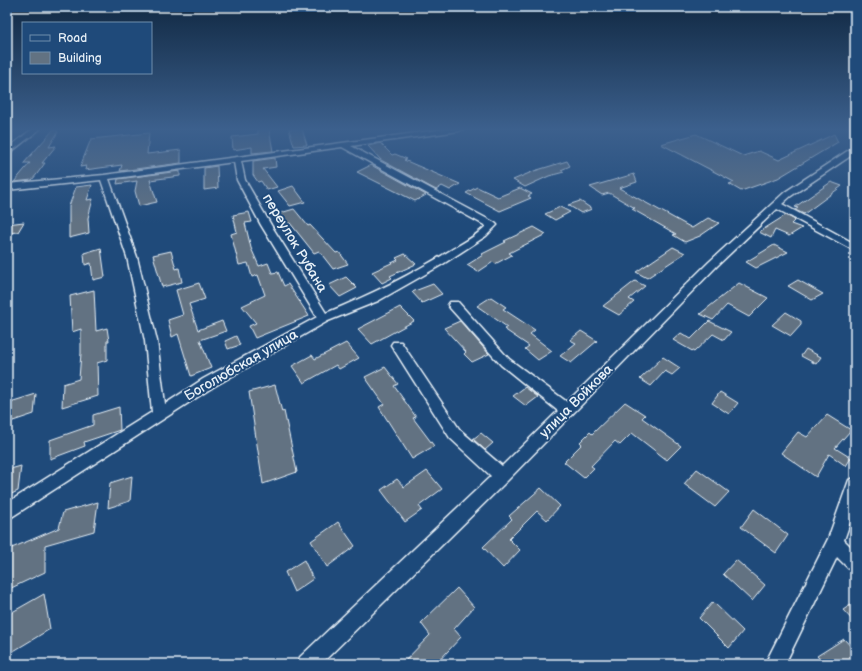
<svg xmlns="http://www.w3.org/2000/svg" width="862" height="671" font-family="'Balsamiq Sans',sans-serif">
  <style>
    .building { fill: #627282; stroke: #e8f1f8 }
    .lines { fill: none; stroke-linecap: round; stroke-linejoin: round }
    .minor-casing { stroke: #e8f1f8; stroke-width: 3 }
    .minor { fill: #1f4a7a; fill-rule: evenodd }
    .labels { text-anchor: middle; dominant-baseline: central; stroke-width: 4; stroke-linejoin: round; paint-order: stroke }
    .street-label { font-size: 14px; fill: #e8f1f8; stroke: #1f4a7a }
  </style>
  <rect width="100%" height="100%" fill="#1f4a7a"/>
  <filter id="ink" filterUnits="userSpaceOnUse"><feTurbulence type="fractalNoise" baseFrequency=".025" numOctaves="2"/><feDisplacementMap in="SourceGraphic" scale="8" xChannelSelector="R" yChannelSelector="G"/><feConvolveMatrix kernelMatrix="1 2 1 2 8 2 1 2 1" color-interpolation-filters="sRGB"/></filter>
  <g filter="url(#ink)">
    <g class="building">
      <path d="M 54,129 L 58,132 L 49,147 L 56,146 L 42,163 L 45,163 L 37,174 L 32,180 L 14,182 L 30,163 L 24,163 Z"/>
      <path d="M 258,129 L 269,129 L 273,151 L 252,153 L 252,147 L 233,150 L 232,137 L 258,134 Z"/>
      <path d="M 289,129 L 302,129 L 307,145 L 294,146 Z"/>
      <path d="M 149,133 L 147,154 L 181,150 L 181,163 L 120,171 L 122,165 L 85,170 L 86,166 L 80,167 L 91,139 Z"/>
      <path d="M 696,134 L 743,156 L 759,151 L 779,160 L 834,134 L 838,142 L 778,178 L 741,191 L 729,184 L 734,182 L 661,144 Z"/>
      <path d="M 380,143 L 392,155 L 395,154 L 407,159 L 404,160 L 460,184 L 450,190 L 442,186 L 436,190 L 381,160 L 368,146 Z"/>
      <path d="M 275,158 L 276,167 L 263,169 L 277,187 L 267,190 L 261,181 L 258,182 L 253,175 L 253,161 Z"/>
      <path d="M 567,161 L 570,166 L 561,170 L 564,172 L 549,176 L 525,187 L 513,180 L 534,171 Z"/>
      <path d="M 371,165 L 426,195 L 415,201 L 357,172 Z"/>
      <path d="M 217,166 L 218,188 L 204,190 L 204,168 Z"/>
      <path d="M 180,171 L 180,176 L 150,180 L 157,202 L 139,206 L 135,191 L 137,181 L 117,184 L 118,179 Z"/>
      <path d="M 634,174 L 637,182 L 619,188 L 692,228 L 708,218 L 719,223 L 700,236 L 685,242 L 673,235 L 676,234 L 632,209 L 635,208 L 609,193 L 602,195 L 590,187 Z"/>
      <path d="M 831,182 L 842,186 L 804,214 L 795,210 L 798,208 L 795,207 Z"/>
      <path d="M 92,185 L 87,200 L 93,199 L 88,218 L 89,233 L 69,238 L 69,206 L 76,187 Z"/>
      <path d="M 293,186 L 305,202 L 290,206 L 278,191 Z"/>
      <path d="M 477,187 L 498,197 L 520,188 L 532,194 L 528,196 L 531,198 L 500,211 L 466,193 Z"/>
      <path d="M 580,201 L 592,209 L 581,213 L 568,205 Z"/>
      <path d="M 560,207 L 570,212 L 555,220 L 545,214 Z"/>
      <path d="M 294,209 L 308,226 L 310,225 L 336,253 L 339,252 L 348,264 L 333,269 L 319,251 L 314,253 L 290,223 L 285,225 L 277,214 Z"/>
      <path d="M 249,212 L 252,222 L 245,223 L 251,248 L 259,266 L 268,263 L 272,273 L 278,272 L 284,286 L 288,284 L 309,316 L 255,338 L 249,326 L 256,323 L 242,306 L 265,295 L 258,275 L 252,277 L 248,263 L 239,265 L 231,234 L 237,232 L 233,215 Z"/>
      <path d="M 786,215 L 795,220 L 791,224 L 802,228 L 789,236 L 775,230 L 771,238 L 759,232 Z"/>
      <path d="M 24,222 L 18,232 L 7,233 L 7,224 Z"/>
      <path d="M 534,227 L 546,234 L 509,253 L 512,255 L 495,264 L 493,262 L 478,272 L 467,265 L 483,255 L 482,254 L 506,242 L 504,241 Z"/>
      <path d="M 774,245 L 788,252 L 756,268 L 746,262 Z"/>
      <path d="M 673,247 L 685,253 L 647,278 L 636,272 Z"/>
      <path d="M 101,248 L 105,277 L 93,280 L 91,263 L 85,265 L 84,253 Z"/>
      <path d="M 171,251 L 176,269 L 179,268 L 182,282 L 162,287 L 153,255 Z"/>
      <path d="M 405,254 L 416,264 L 390,276 L 392,278 L 382,283 L 372,272 L 398,260 L 396,258 Z"/>
      <path d="M 346,277 L 357,288 L 340,297 L 329,285 Z"/>
      <path d="M 798,280 L 823,294 L 812,300 L 788,286 Z"/>
      <path d="M 635,281 L 645,286 L 629,299 L 634,302 L 619,315 L 603,306 Z"/>
      <path d="M 199,283 L 205,299 L 189,304 L 198,330 L 222,321 L 226,331 L 200,340 L 211,368 L 191,376 L 178,334 L 172,337 L 168,320 L 183,315 L 176,290 Z"/>
      <path d="M 739,283 L 768,298 L 749,317 L 727,305 L 713,320 L 700,314 Z"/>
      <path d="M 433,284 L 442,294 L 422,303 L 412,292 Z"/>
      <path d="M 94,290 L 96,331 L 107,328 L 109,341 L 107,341 L 107,360 L 97,363 L 98,396 L 62,407 L 63,384 L 79,379 L 81,353 L 81,329 L 72,332 L 70,296 Z"/>
      <path d="M 491,297 L 506,307 L 503,309 L 535,330 L 530,334 L 552,351 L 538,360 L 525,349 L 529,346 L 504,329 L 507,327 L 477,306 Z"/>
      <path d="M 400,307 L 414,321 L 372,344 L 358,329 Z"/>
      <path d="M 786,312 L 801,321 L 801,325 L 791,336 L 772,325 Z"/>
      <path d="M 460,321 L 489,354 L 472,362 L 464,354 L 466,352 L 444,328 Z"/>
      <path d="M 709,321 L 731,332 L 724,340 L 713,334 L 694,352 L 673,340 L 681,333 L 691,339 Z"/>
      <path d="M 581,331 L 597,341 L 571,363 L 560,356 L 576,343 L 570,340 Z"/>
      <path d="M 236,336 L 240,345 L 228,349 L 225,341 Z"/>
      <path d="M 346,343 L 359,358 L 339,369 L 336,365 L 304,383 L 292,366 L 312,355 L 315,359 Z"/>
      <path d="M 806,349 L 821,357 L 816,364 L 801,356 Z"/>
      <path d="M 663,357 L 680,368 L 672,375 L 665,371 L 651,386 L 640,379 Z"/>
      <path d="M 385,367 L 398,384 L 394,386 L 416,417 L 413,418 L 434,446 L 412,459 L 379,407 L 384,404 L 365,377 Z"/>
      <path d="M 275,385 L 282,412 L 284,411 L 297,472 L 263,484 L 249,392 Z"/>
      <path d="M 525,387 L 538,397 L 526,406 L 513,396 Z"/>
      <path d="M 720,392 L 738,403 L 729,414 L 712,403 Z"/>
      <path d="M 36,394 L 34,414 L 7,423 L 7,403 Z"/>
      <path d="M 625,402 L 645,415 L 642,418 L 681,446 L 667,460 L 632,433 L 620,445 L 615,441 L 591,466 L 594,468 L 584,478 L 564,462 L 582,444 L 580,442 L 590,432 L 592,434 Z"/>
      <path d="M 119,407 L 120,430 L 84,442 L 85,446 L 50,459 L 50,440 L 93,425 L 93,415 Z"/>
      <path d="M 827,415 L 851,430 L 835,448 L 851,458 L 846,466 L 829,454 L 816,477 L 781,453 L 798,432 L 807,437 Z"/>
      <path d="M 481,433 L 493,443 L 485,450 L 473,439 Z"/>
      <path d="M 21,466 L 18,491 L 7,496 L 7,470 Z"/>
      <path d="M 697,469 L 729,492 L 715,507 L 684,484 Z"/>
      <path d="M 427,471 L 442,489 L 419,506 L 422,510 L 405,522 L 381,490 L 397,479 L 404,487 Z"/>
      <path d="M 132,476 L 130,501 L 108,508 L 110,483 Z"/>
      <path d="M 541,488 L 560,506 L 547,520 L 537,511 L 509,539 L 520,550 L 503,568 L 483,547 L 512,519 L 509,516 Z"/>
      <path d="M 98,502 L 94,531 L 45,545 L 45,572 L 7,590 L 7,550 L 59,528 L 63,512 Z"/>
      <path d="M 754,509 L 788,535 L 776,553 L 741,527 Z"/>
      <path d="M 338,522 L 355,546 L 327,567 L 311,541 Z"/>
      <path d="M 304,560 L 313,579 L 294,592 L 285,572 Z"/>
      <path d="M 736,560 L 765,585 L 752,601 L 723,574 Z"/>
      <path d="M 457,588 L 474,607 L 454,629 L 461,637 L 436,664 L 402,664 L 430,635 L 421,623 Z"/>
      <path d="M 44,594 L 50,629 L 7,655 L 7,615 Z"/>
      <path d="M 713,602 L 743,631 L 729,648 L 699,618 Z"/>
      <path d="M 855,602 L 855,623 L 843,610 Z"/>
      <path d="M 844,639 L 855,651 L 855,664 L 824,664 L 817,656 Z"/>
    </g>
    <g class="lines">
      <g class="minor-casing">
        <g id="minor">
          <path d="M 32,129 L 40,129 L 7,155 L 7,149 Z"/>
          <path d="M 445,129 L 463,129 L 459,131 L 351,146 L 495,223 L 497,225 L 486,236 L 443,264 L 378,301 L 328,321 L 213,387 L 7,520 L 7,503 L 152,412 L 145,341 L 127,257 L 101,180 L 7,190 L 7,184 L 104,175 ZM 342,147 L 486,226 C 476,236 463,243 451,250 C 411,275 370,295 326,313 L 271,225 L 245,180 L 241,161 ZM 234,162 L 237,180 L 261,225 L 317,317 L 203,379 L 165,404 L 157,341 L 137,257 L 109,179 Z"/>
          <path d="M 852,148 L 855,148 L 855,153 L 791,196 L 782,204 L 855,244 L 855,251 L 777,209 L 717,266 L 507,481 L 321,664 L 297,664 L 300,657 L 491,476 L 450,438 L 393,348 L 391,345 L 393,342 L 401,342 L 460,430 L 502,466 L 558,411 L 501,365 L 450,308 L 448,305 L 450,302 L 458,302 L 509,359 L 567,402 L 709,262 L 785,192 Z"/>
          <path d="M 855,478 L 855,508 L 844,540 L 855,551 L 855,572 L 849,569 L 837,557 L 785,664 L 765,664 L 828,539 L 849,480 Z"/>
        </g>
      </g>
      <use href="#minor" class="minor"/>
    </g>
  </g>
  <linearGradient id="sky" x2="0" y2="1"><stop stop-color="#112943"/><stop offset="0.58" stop-color="#3c608d"/><stop offset="1" stop-color="#3c608d" stop-opacity="0"/></linearGradient>
  <rect width="862" height="223" fill="url(#sky)"/>
  <g class="labels">
    <g class="street-label">
      <text transform="translate(295 243) rotate(59)">переулок Рубана</text>
      <text transform="translate(241 365) rotate(-30)">Боголюбская улица</text>
      <text transform="translate(576 401) rotate(-45)">улица Войкова</text>
    </g>
  </g>
  <rect width="862" height="671" fill="none" stroke="#1f4a7a" stroke-width="24"/>
  <rect x="12" y="12" width="838" height="647" fill="none" stroke="#e8f1f8" stroke-width="1.5" filter="url(#ink)"/>
  <rect x="22" y="22" width="130" height="52" fill="#1f4a7a" stroke="#6f8dac"/>
  <rect x="30" y="35" width="20" height="6" fill="#1f4a7a" stroke="#6f8dac"/>
  <text x="58" y="42" font-size="12" fill="#e8f1f8">Road</text>
  <rect x="30" y="52" width="20" height="12" fill="#627282" stroke="#6f8dac"/>
  <text x="58" y="62" font-size="12" fill="#e8f1f8">Building</text>
</svg>
